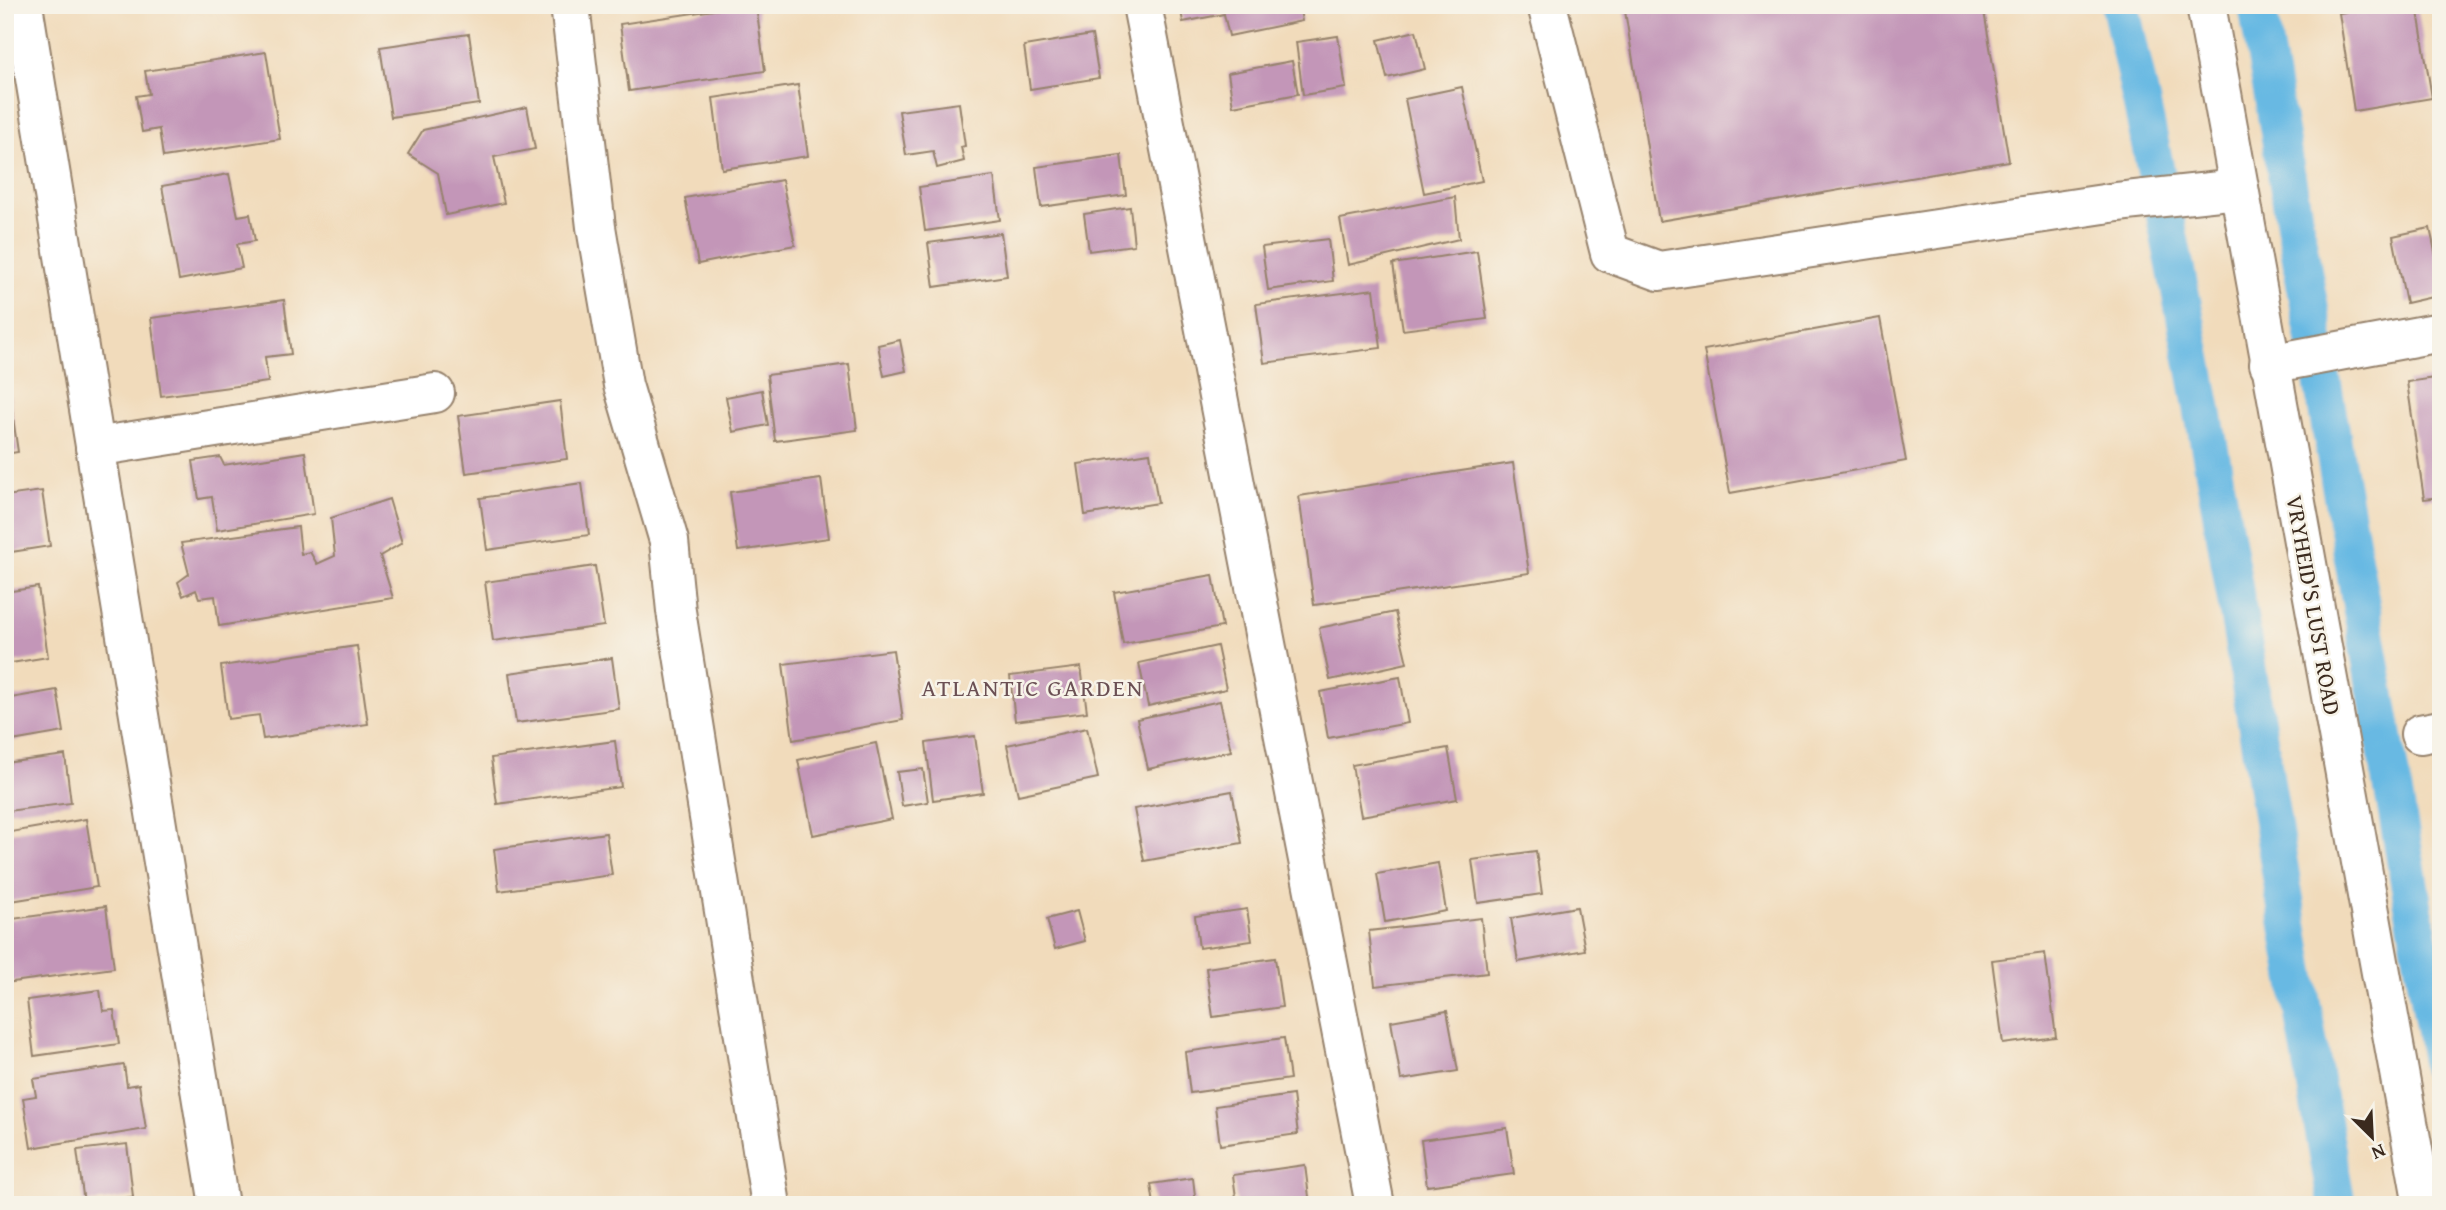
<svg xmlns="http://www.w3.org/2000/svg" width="2446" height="1210" font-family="'Gentium Book Plus',serif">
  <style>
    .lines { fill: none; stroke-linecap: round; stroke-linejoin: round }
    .canal { stroke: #68b9e3; stroke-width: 38 }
    .building { fill: #c396b8 }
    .minor-casing { stroke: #96826c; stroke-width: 42 }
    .minor { stroke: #fff; stroke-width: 38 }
    .labels { text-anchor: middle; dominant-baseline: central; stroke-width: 5; stroke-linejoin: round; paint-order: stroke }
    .street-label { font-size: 23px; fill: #3b2a1e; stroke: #f7f3e8 }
    .neighbourhood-label { font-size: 24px; letter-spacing: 2px; fill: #6b5054; stroke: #f7f3e8 }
  </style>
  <rect width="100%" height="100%" fill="#f7f3e8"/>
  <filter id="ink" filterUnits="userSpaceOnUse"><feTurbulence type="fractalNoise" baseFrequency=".0143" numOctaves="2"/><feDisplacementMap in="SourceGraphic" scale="14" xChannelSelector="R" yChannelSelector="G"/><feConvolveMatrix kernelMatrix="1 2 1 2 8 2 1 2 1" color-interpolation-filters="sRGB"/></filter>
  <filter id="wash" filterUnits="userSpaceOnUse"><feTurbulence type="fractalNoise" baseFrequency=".00686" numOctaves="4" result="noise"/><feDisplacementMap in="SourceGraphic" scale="28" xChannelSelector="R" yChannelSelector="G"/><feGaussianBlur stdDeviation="1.57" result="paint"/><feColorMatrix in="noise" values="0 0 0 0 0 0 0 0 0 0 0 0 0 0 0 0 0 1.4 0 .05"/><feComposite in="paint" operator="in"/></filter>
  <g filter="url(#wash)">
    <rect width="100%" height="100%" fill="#f1dbbb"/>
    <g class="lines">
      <g class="canal">
        <path d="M 2120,5 C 2162,192 2199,381 2231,570 C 2267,782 2298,994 2337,1205"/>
        <path d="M 2257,5 L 2441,1066"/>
      </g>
    </g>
    <g id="blocks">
      <g class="building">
        <path d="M 747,5 L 756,5 L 765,71 L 629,91 L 620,24 Z"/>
        <path d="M 1180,5 L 1299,5 L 1302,21 L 1229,36 L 1224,14 L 1183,22 Z"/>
        <path d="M 1624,5 L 1983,5 L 2009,161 L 1659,221 Z"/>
        <path d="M 2388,5 L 2417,5 L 2432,98 L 2354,111 L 2339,13 Z"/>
        <path d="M 1416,31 L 1425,69 L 1387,78 L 1378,40 Z"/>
        <path d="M 469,34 L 479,104 L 391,117 L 380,47 Z"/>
        <path d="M 1092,35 L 1099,78 L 1030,89 L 1024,46 Z"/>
        <path d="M 1338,36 L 1346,88 L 1303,95 L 1296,42 Z"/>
        <path d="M 266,52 L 280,139 L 163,157 L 159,129 L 142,132 L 136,96 L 149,94 L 145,71 Z"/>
        <path d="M 1292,61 L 1298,94 L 1233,106 L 1228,73 Z"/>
        <path d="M 798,85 L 808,156 L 722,169 L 713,98 Z"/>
        <path d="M 1462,87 L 1482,181 L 1424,193 L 1405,99 Z"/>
        <path d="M 959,103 L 965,146 L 961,147 L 964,161 L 937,168 L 933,151 L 906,155 L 899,111 Z"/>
        <path d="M 527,107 L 535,149 L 494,157 L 504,203 L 446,215 L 438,173 L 408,154 L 423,130 Z"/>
        <path d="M 1121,155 L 1126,195 L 1041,207 L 1036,167 Z"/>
        <path d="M 229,174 L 238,216 L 250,214 L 255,241 L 237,244 L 242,268 L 179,280 L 162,186 Z"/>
        <path d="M 994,176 L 1000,220 L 925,231 L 919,187 Z"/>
        <path d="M 782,180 L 795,245 L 698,264 L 685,198 Z"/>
        <path d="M 1455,197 L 1459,239 L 1348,265 L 1340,219 Z"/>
        <path d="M 1130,207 L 1134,245 L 1089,251 L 1084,214 Z"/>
        <path d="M 2430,228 L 2441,280 L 2441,295 L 2406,303 L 2393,236 Z"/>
        <path d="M 1001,233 L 1007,276 L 934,287 L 928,243 Z"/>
        <path d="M 1328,239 L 1333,281 L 1268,290 L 1262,247 Z"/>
        <path d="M 1477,251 L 1487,319 L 1403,330 L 1393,264 Z"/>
        <path d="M 1374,289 L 1381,348 L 1264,363 L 1256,304 Z"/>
        <path d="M 284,300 L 291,354 L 265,357 L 268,382 L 161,396 L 151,318 Z"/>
        <path d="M 1880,318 L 1906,461 L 1730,493 L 1704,350 Z"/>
        <path d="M 900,340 L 906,371 L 884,376 L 878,345 Z"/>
        <path d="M 849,364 L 857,430 L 775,441 L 767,375 Z"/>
        <path d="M 2441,377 L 2441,497 L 2424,499 L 2407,382 Z"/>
        <path d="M 9,390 L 18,452 L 5,454 L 5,391 Z"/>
        <path d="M 762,390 L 768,425 L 733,432 L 726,397 Z"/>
        <path d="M 560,401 L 567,459 L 466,473 L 458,416 Z"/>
        <path d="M 305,452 L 314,514 L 217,530 L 212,497 L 199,499 L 193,461 L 220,457 L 224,465 Z"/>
        <path d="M 1150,453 L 1158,503 L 1085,515 L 1078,464 Z"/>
        <path d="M 1513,463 L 1529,573 L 1314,605 L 1299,496 Z"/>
        <path d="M 821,479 L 829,538 L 738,551 L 730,492 Z"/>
        <path d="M 582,483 L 589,535 L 487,550 L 480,498 Z"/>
        <path d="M 42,491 L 50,546 L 5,553 L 5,496 Z"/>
        <path d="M 389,499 L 402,543 L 380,556 L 393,598 L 219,626 L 215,596 L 199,598 L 196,590 L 183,596 L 178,582 L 189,574 L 181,543 L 298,527 L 301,554 L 310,552 L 317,564 L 335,556 L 331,518 Z"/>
        <path d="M 595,566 L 604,626 L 493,641 L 485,582 Z"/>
        <path d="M 1213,575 L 1222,627 L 1123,644 L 1114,592 Z"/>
        <path d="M 38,587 L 48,657 L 5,664 L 5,592 Z"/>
        <path d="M 1395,612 L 1407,663 L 1330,680 L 1319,628 Z"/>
        <path d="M 357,646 L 368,724 L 263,739 L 259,715 L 228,719 L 221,666 Z"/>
        <path d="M 1217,646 L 1226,689 L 1148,706 L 1139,663 Z"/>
        <path d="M 893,650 L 903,720 L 793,740 L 783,664 Z"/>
        <path d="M 612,658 L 619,709 L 516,723 L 509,673 Z"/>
        <path d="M 1081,667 L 1087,712 L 1015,721 L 1010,676 Z"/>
        <path d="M 1400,677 L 1408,723 L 1328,738 L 1320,692 Z"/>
        <path d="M 57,690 L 64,732 L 12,741 L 5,699 Z"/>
        <path d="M 1220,701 L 1231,751 L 1148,769 L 1137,719 Z"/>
        <path d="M 1087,728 L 1098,778 L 1018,795 L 1007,745 Z"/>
        <path d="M 975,736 L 983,793 L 933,800 L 926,743 Z"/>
        <path d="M 615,741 L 621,787 L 497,804 L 491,758 Z"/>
        <path d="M 876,743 L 892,819 L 813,835 L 798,760 Z"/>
        <path d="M 1448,748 L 1457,799 L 1361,816 L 1352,765 Z"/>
        <path d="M 65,755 L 71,803 L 7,811 L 8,820 L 5,821 L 5,763 Z"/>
        <path d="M 923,769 L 928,802 L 902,806 L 897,772 Z"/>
        <path d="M 1232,791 L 1242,843 L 1144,861 L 1134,809 Z"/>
        <path d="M 86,819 L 97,887 L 5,902 L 5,833 Z"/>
        <path d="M 606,833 L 612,875 L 499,891 L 494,849 Z"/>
        <path d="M 1536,851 L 1542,894 L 1478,903 L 1472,860 Z"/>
        <path d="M 1438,863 L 1446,911 L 1385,922 L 1377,874 Z"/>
        <path d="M 106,906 L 114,968 L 5,983 L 5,920 Z"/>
        <path d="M 1577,907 L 1585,950 L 1518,962 L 1511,918 Z"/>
        <path d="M 1247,909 L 1252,941 L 1199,948 L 1195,916 Z"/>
        <path d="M 1077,911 L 1085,941 L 1055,949 L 1047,919 Z"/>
        <path d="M 1481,918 L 1487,973 L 1375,986 L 1369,931 Z"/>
        <path d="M 2045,953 L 2056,1037 L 2003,1044 L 1992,960 Z"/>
        <path d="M 1275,958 L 1282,1007 L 1213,1017 L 1206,968 Z"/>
        <path d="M 100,990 L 103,1011 L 114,1010 L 119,1044 L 34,1056 L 27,1000 Z"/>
        <path d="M 1447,1011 L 1458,1071 L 1401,1080 L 1391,1021 Z"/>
        <path d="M 1284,1038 L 1290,1079 L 1190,1093 L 1185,1052 Z"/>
        <path d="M 124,1065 L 127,1086 L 139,1084 L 146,1129 L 31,1148 L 23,1098 L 36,1096 L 33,1079 Z"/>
        <path d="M 1293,1095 L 1298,1134 L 1220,1145 L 1215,1106 Z"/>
        <path d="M 1507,1128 L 1514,1174 L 1427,1186 L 1421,1140 Z"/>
        <path d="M 127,1144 L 133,1197 L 84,1203 L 77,1150 Z"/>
        <path d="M 1305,1165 L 1310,1205 L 1237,1205 L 1233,1175 Z"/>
        <path d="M 1193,1178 L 1196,1205 L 1154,1205 L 1151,1184 Z"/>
      </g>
    </g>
  </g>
  <g filter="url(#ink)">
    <use href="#blocks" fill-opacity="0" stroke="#96826c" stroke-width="2"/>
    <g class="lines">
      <g class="minor-casing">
        <g id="minor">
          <path d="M 23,5 L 219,1205"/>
          <path d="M 570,5 L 596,227 L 623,385 L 669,541 L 676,611 L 771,1205"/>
          <path d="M 1142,5 L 1375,1205"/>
          <path d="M 1547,5 L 1610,253 L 1659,271 L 2117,202 L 2238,189"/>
          <path d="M 2206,5 L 2423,1205"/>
          <path d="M 2269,364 L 2441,332"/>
          <path d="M 95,447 L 435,393"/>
          <path d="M 2420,734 L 2441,730"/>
        </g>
      </g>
      <use href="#minor" class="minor"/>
    </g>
  </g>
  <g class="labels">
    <g class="street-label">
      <text transform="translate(2314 605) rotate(80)">VRYHEID'S LUST ROAD</text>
    </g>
    <g class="neighbourhood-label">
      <text x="1033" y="687">ATLANTIC GARDEN</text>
    </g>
  </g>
  <rect width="2446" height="1210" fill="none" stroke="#f7f3e8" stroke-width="28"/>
  <g transform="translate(2372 1137) rotate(156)" stroke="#f7f3e8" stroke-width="5" paint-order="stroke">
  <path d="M0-5L12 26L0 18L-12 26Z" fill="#3b2a1e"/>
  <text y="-10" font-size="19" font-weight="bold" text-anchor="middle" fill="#3b2a1e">N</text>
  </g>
</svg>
